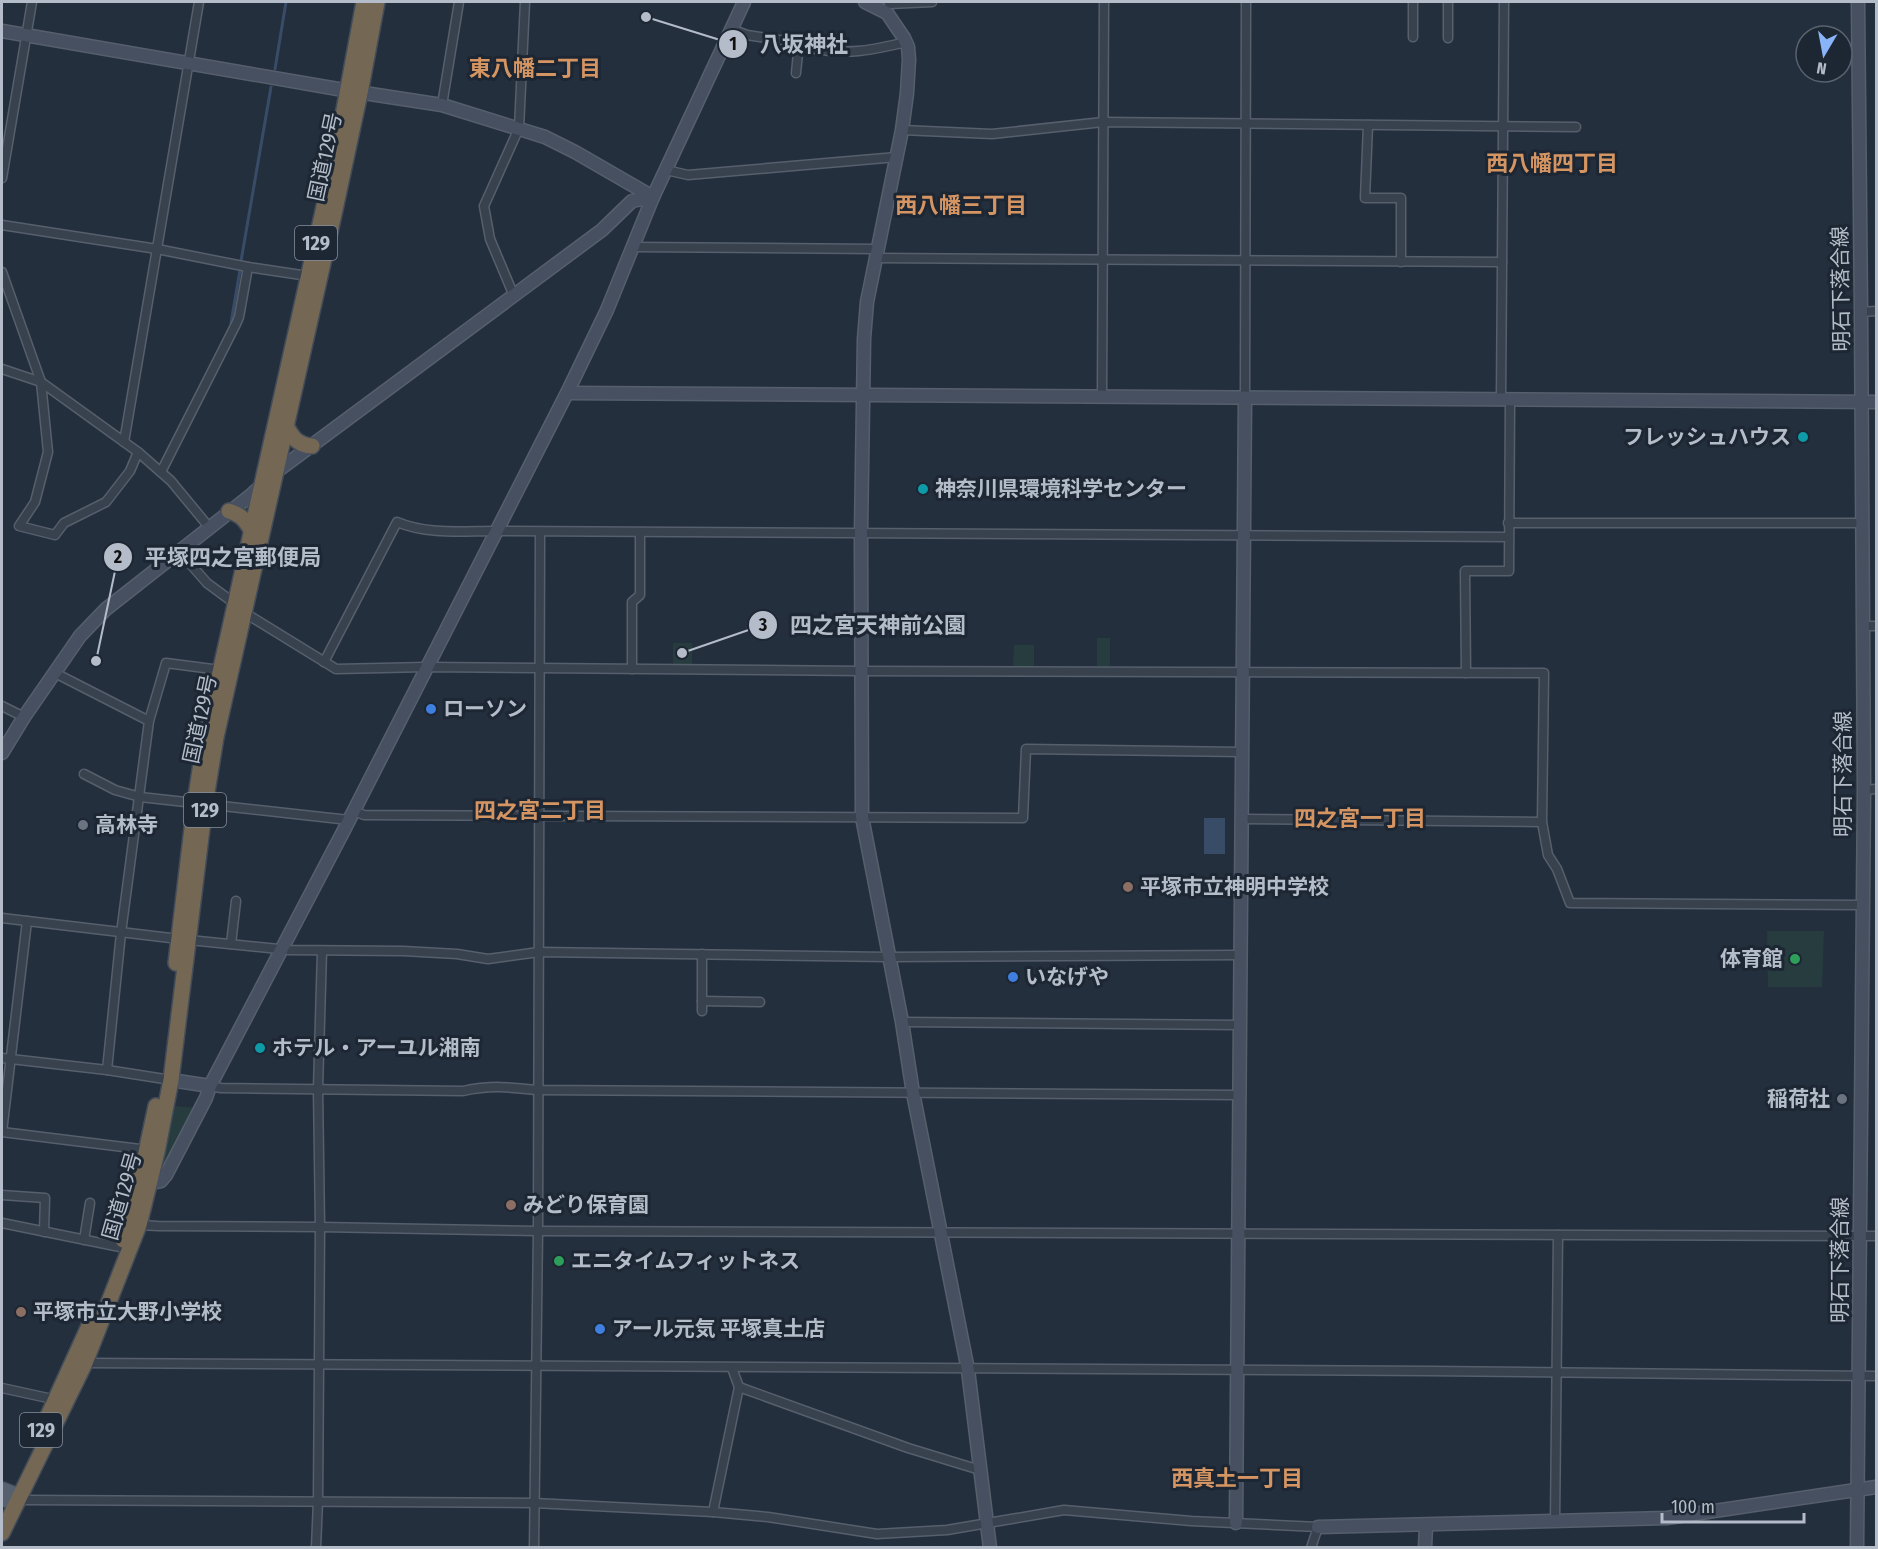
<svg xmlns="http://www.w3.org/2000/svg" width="1878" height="1549" font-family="'Fira Sans Condensed','Noto Sans JP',sans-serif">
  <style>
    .green { fill: #263c3f }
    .water { fill: #394c67 }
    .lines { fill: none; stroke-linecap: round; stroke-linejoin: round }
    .stream { stroke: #394c67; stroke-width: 3 }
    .street-casing { stroke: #565f6c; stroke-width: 11 }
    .secondary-casing { stroke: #565f6c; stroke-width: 15 }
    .primary-casing { stroke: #414a57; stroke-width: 16 }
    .highway-casing { stroke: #434c59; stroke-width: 18 }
    .street { stroke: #38414e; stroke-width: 8 }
    .secondary { stroke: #465061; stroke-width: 12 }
    .primary { stroke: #56606e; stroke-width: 14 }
    .highway { stroke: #746855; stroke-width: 15 }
    .culture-dot { fill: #0f9aa8; stroke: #1d2633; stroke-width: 2 }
    .shop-dot { fill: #3f7fe0; stroke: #1d2633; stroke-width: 2 }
    .worship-dot { fill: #6b7280; stroke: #1d2633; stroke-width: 2 }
    .education-dot { fill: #8d6e63; stroke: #1d2633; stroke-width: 2 }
    .leisure-dot { fill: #2e9e5b; stroke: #1d2633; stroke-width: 2 }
    .labels { text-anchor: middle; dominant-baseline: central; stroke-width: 6; stroke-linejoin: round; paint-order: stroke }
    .shield { fill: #1d2633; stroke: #878f9c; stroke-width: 1.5 }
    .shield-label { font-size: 20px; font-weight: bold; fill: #b4bcc9 }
    .street-label { font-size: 21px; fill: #b4bcc9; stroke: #1d2633 }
    .poi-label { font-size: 21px; font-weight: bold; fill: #b4bcc9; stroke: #1d2633; text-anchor: start }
    .neighbourhood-label { font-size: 22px; font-weight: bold; fill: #d59563; stroke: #1d2633 }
    .leader { fill: none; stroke: #b4bcc9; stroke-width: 2 }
    .callout-dot { fill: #b4bcc9; stroke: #1d2633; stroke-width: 2 }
    .mark-label { font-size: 18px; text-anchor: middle; font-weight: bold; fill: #111 }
    .callout-label { font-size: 22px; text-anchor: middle; font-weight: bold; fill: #b4bcc9; stroke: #1d2633; stroke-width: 6; stroke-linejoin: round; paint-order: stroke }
  </style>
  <rect width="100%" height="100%" fill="#242f3e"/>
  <g class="green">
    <rect x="1097" y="638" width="13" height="28"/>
    <rect x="673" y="643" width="19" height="21"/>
    <path d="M 1014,645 L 1034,645 L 1034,666 L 1013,666 Z"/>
    <path d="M 1767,931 L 1824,931 L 1822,987 L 1768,987 Z"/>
    <path d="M 175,1106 L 197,1108 L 163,1171 L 161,1168 Z"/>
  </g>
  <rect class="water" x="1204" y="818" width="21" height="36"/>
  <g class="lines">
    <g class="stream">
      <path d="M 275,69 L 286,2"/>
      <path d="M 241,261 L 271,87"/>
      <path d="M 231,323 L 240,270"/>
    </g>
    <g class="street-casing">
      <g id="street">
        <path d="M 1413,2 L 1413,37"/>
        <path d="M 1448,2 L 1448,38"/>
        <path d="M 889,4 L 932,2"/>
        <path d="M 731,29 L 747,35 L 799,43 L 796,73"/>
        <path d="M 815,49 C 849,55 873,50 906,42"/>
        <path d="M 442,105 L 459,2"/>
        <path d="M 1368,125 L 1365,198 L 1401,198 L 1401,262"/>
        <path d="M 902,130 L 992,134 L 1103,122 L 1576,127"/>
        <path d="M 666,170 L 688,175 L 897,157"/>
        <path d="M 2,178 L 32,2"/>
        <path d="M 2,225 L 157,249 L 248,267 L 308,276"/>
        <path d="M 634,247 L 878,249"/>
        <path d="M 876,258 L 1502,262"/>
        <path d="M 2,272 L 41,382 L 48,452 L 35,502 L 19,526 L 55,535 L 64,523 L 106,502 L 130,471 L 138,452"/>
        <path d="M 514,296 L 490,239 L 484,206 L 519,128 L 525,2"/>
        <path d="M 1861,312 L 1876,311"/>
        <path d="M 2,369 L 41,382 L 138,452 L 171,481 L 209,527"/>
        <path d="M 1102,396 L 1104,2"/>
        <path d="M 1245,398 L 1246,2"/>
        <path d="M 1501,400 L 1504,2"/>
        <path d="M 124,442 L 199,2"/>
        <path d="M 161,472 L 236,324 L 239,317 L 248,267"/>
        <path d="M 1508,523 L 1861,523"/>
        <path d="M 179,551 L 207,583 L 234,603"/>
        <path d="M 245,613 L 336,669 L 426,667 L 861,671 L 1544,673 L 1542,822 L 1548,855 L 1557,869 L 1570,903 L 1862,905"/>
        <path d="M 1862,626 L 1876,626"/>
        <path d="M 324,662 L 397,522 C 428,535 463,531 495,531 L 1508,537"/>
        <path d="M 632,669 L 632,602 L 640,595 L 640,532"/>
        <path d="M 55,673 L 149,721"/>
        <path d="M 1466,673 L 1465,571 L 1509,571 L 1510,400"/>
        <path d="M 2,706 L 24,717"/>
        <path d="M 84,774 L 115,790 L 140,797 L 349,820"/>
        <path d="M 1864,790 L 1876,789"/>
        <path d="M 354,811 L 364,815 L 1023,818 L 1026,749 L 1242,752"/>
        <path d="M 1242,819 L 1542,822"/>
        <path d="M 2,918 L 179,939"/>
        <path d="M 189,940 L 289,950 L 403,951 L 457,954 L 488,959 L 539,952 L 888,957 L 1241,955"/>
        <path d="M 231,944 L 236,901"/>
        <path d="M 702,1001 L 760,1002"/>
        <path d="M 702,1011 L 702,954"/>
        <path d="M 902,1022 L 1240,1025"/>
        <path d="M 2,1058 L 107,1070 L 171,1080"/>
        <path d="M 107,1070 L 121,933 L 149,721 L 166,663 L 220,670"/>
        <path d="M 210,1086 L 221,1088 L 463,1091 C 490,1085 510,1087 537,1090 L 1240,1095"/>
        <path d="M 2,1132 L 27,921"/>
        <path d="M 2,1132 L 148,1150"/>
        <path d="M 2,1195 L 45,1198 L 44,1232"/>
        <path d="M 2,1223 L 130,1249"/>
        <path d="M 139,1225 L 158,1226 L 320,1227 L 538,1231 L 1876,1236"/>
        <path d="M 84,1240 L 90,1203"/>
        <path d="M 85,1363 L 1430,1371 L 1876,1376"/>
        <path d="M 732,1368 L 739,1387 L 908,1448 L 980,1470"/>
        <path d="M 2,1388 L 57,1400"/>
        <path d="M 24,1500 L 534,1503 L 713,1512 L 768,1517 L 877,1534 L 947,1530 L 1064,1510 L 1191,1521 L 1318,1527 L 1311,1548"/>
        <path d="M 713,1512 L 739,1387"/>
        <path d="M 1555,1522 L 1558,1235"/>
        <path d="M 316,1548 L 318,1501 L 320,1227 L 318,1089 L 322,951"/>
        <path d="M 534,1548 L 538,1231 L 540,532"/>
      </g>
    </g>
    <g class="secondary-casing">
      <g id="secondary">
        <path d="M 865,2 L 887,13 L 904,38 L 908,47 L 909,59 L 907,93 L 902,130 L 867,302 L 864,339 L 861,534 L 862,817 L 902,1022 L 913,1093 L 968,1370 L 990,1548"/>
        <path d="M 2,31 L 338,89 L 442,105 L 545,137 L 575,152 L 653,197"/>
        <path d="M 567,393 L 1876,402"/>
        <path d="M 2,753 L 24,717 L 80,636 L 106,609 L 250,496 L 276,472 L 602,230 L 632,201 L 653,197"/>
        <path d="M 171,1080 L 210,1086"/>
        <path d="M 150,1183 L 161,1181 L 166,1175 L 206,1098 L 210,1086 L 343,832 L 567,393 L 607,310 L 653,197 L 744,2"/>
        <path d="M 1236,1523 L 1245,398"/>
        <path d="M 1318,1527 L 1667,1518 L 1876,1487"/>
        <path d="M 1425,1548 L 1426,1526"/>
        <path d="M 1857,1548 L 1864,790 L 1861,312 L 1858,2"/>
      </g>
    </g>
    <g class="primary-casing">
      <g id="primary">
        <path d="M 2,1489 L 20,1496"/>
        <path d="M 2,1499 L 16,1503"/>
      </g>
    </g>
    <g class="highway-casing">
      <g id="highway">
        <path d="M 285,424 C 292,437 297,445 312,446"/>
        <path d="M 229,511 C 241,515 246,520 252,532"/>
        <path d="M 176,963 L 195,803 L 204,744 L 336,153 L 364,2"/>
        <path d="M 123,1240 L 139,1185 L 156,1106"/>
        <path d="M 48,1416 L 89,1326"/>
        <path d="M 2,1533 L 85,1363 L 139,1225 L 157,1152 L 171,1080 L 205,804 L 216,737 L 334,214 L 360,93 L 377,2"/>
      </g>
    </g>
    <use href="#street" class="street"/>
    <use href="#secondary" class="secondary"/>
    <use href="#primary" class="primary"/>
    <use href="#highway" class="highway"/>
  </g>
  <g class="culture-dot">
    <circle cx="1803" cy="437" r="6"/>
    <circle cx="923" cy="489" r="6"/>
    <circle cx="260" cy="1048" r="6"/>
  </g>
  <g class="shop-dot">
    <circle cx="431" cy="709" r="6"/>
    <circle cx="1013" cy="977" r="6"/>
    <circle cx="600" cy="1329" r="6"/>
  </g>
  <g class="worship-dot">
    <circle cx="83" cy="825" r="6"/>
    <circle cx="1842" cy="1099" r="6"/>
  </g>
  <g class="education-dot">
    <circle cx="1128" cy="887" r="6"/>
    <circle cx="511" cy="1205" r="6"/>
    <circle cx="21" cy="1312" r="6"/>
  </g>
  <g class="leisure-dot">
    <circle cx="1795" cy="959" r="6"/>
    <circle cx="559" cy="1261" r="6"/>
  </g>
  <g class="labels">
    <g class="shield">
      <rect x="295" y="226" width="42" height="34" rx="4.5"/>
      <rect x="184" y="793" width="42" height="34" rx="4.5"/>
      <rect x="20" y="1413" width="42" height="34" rx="4.5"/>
    </g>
    <g class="shield-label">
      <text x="316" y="243">129</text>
      <text x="205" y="810">129</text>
      <text x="41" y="1430">129</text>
    </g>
    <g class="street-label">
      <text transform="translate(325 157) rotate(-78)">国道129号</text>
      <text transform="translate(1841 289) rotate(-91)">明石下落合線</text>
      <text transform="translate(200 719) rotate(-78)">国道129号</text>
      <text transform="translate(1843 774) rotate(-90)">明石下落合線</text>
      <text transform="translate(122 1196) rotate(-74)">国道129号</text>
      <text transform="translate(1840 1260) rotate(-90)">明石下落合線</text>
    </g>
    <g class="poi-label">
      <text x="1791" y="437" text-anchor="end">フレッシュハウス</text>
      <text x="935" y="489">神奈川県環境科学センター</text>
      <text x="443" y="709">ローソン</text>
      <text x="95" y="825">高林寺</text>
      <text x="1140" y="887">平塚市立神明中学校</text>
      <text x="1783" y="959" text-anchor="end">体育館</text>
      <text x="1025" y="977">いなげや</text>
      <text x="272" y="1048">ホテル・アーユル湘南</text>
      <text x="1830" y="1099" text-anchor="end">稲荷社</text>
      <text x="523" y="1205">みどり保育園</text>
      <text x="571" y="1261">エニタイムフィットネス</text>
      <text x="33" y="1312">平塚市立大野小学校</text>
      <text x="612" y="1329">アール元気 平塚真土店</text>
    </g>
    <g class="neighbourhood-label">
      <text x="535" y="68">東八幡二丁目</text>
      <text x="1552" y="163">西八幡四丁目</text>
      <text x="961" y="205">西八幡三丁目</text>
      <text x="540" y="810">四之宮二丁目</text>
      <text x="1360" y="818">四之宮一丁目</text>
      <text x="1237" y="1478">西真土一丁目</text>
    </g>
  </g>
  <path class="leader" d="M646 17L733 44M96 661L118 557M682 653L763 625"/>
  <g class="callout-dot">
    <circle cx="646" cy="17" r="6"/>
    <circle cx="96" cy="661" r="6"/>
    <circle cx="682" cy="653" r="6"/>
    <circle cx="733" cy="44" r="15"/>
    <circle cx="118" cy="557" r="15"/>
    <circle cx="763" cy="625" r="15"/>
  </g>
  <g class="mark-label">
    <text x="733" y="50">1</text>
    <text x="118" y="563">2</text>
    <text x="763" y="631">3</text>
  </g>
  <g class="callout-label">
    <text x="804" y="52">八坂神社</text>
    <text x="233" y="565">平塚四之宮郵便局</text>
    <text x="878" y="633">四之宮天神前公園</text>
  </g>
  <rect width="1878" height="1549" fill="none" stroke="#b4bcc9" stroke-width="6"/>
  <g transform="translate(1824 54) rotate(190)"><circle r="28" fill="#1d2633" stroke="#59626f" stroke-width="1.5"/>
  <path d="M0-4.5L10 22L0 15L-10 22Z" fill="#8ab4f8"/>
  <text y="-9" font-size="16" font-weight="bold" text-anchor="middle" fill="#b4bcc9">N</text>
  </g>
  <path d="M1662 1513v9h142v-9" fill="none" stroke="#b4bcc9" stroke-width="3"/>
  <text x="1671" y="1513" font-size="18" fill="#b4bcc9" stroke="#1d2633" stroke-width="4.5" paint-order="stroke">100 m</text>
</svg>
